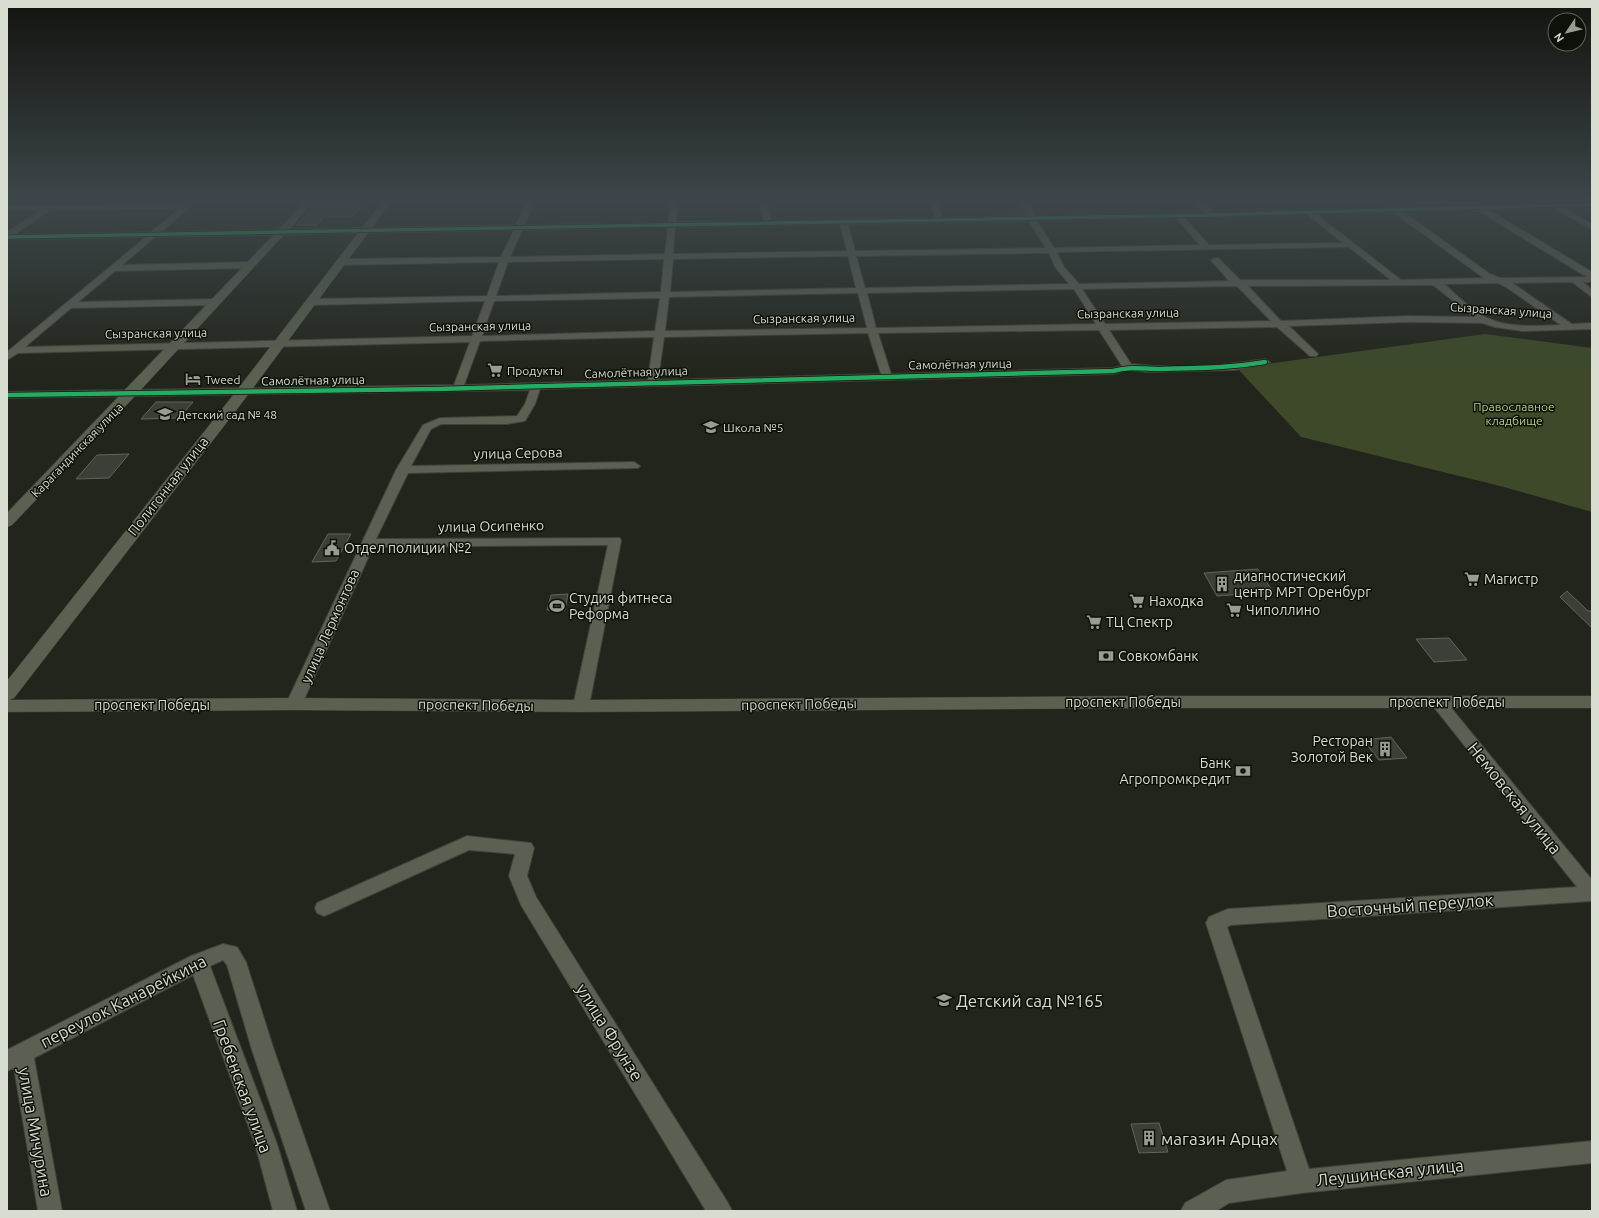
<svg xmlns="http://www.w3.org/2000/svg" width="1599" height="1218" font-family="Ubuntu,sans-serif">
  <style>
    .green { fill: #3d4928 }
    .building { fill: #3c3f37; stroke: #61645b }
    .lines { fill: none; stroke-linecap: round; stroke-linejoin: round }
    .minor-casing { stroke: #3e4239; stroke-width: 2 }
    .major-casing { stroke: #3e4239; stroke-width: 1 }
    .minor { fill: #5c6053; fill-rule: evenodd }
    .major { fill: #5b6151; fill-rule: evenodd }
    .cycleway-far1-casing { stroke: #0e1109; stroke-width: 5 }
    .cycleway-casing { stroke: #0e1109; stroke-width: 6 }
    .cycleway-far1 { stroke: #26ab63; stroke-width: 3.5 }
    .cycleway { stroke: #26ab63; stroke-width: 4.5 }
    .labels { text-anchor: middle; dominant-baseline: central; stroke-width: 3; stroke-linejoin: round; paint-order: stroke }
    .far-street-label { font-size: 12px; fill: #d8ddd1; stroke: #0e1109 }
    .far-poi-label { font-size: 12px; fill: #d8ddd1; stroke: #0e1109; text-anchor: start }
    .far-park-label { font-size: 12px; fill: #b2d27f; stroke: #0e1109 }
    .street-label { font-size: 14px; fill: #d8ddd1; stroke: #0e1109 }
    .poi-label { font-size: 14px; fill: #d8ddd1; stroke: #0e1109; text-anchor: start }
    .near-street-label { font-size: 17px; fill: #d8ddd1; stroke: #0e1109 }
    .near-poi-label { font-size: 17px; fill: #d8ddd1; stroke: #0e1109; text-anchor: start }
  </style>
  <rect width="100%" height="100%" fill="#21251b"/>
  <path class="green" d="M 1485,334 L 1592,348 L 1592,512 L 1504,487 L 1301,437 L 1237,368 Z"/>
  <g class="building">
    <path d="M 318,202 L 364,202 L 352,217 L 324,217 L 317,225 L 297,225 Z"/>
    <path d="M 156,402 L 193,402 L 179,418 L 141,419 Z"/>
    <path d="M 129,454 L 109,478 L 76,479 L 97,455 Z"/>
    <path d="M 328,534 L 351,534 L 336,561 L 312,562 Z"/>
    <path d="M 1258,569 L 1273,592 L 1217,596 L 1204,573 Z"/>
    <path d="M 1567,591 L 1588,611 L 1592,611 L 1592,628 L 1560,597 Z"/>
    <path d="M 568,594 L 565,610 L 547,610 L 551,595 Z"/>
    <path d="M 1449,638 L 1467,660 L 1434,662 L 1416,639 Z"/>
    <path d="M 1391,737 L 1407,758 L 1379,760 L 1363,740 Z"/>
    <path d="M 1159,1123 L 1168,1152 L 1139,1153 L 1131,1124 Z"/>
  </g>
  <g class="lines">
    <g class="minor-casing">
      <g id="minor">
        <path d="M 187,202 L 196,202 L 161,232 L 516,225 L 527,202 L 535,202 L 524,225 L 668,223 L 670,202 L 678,202 L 676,222 L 764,221 L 760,202 L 768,202 L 771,221 L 935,218 L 930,202 L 938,202 L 942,218 L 1026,216 L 1021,202 L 1029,202 L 1034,216 L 1205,213 L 1195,202 L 1203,202 L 1213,213 L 1592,202 L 1592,206 L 1562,207 L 1592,224 L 1592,229 L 1551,207 L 1487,209 L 1592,272 L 1592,282 L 1583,282 L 1592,290 L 1592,297 L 1572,282 L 1512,283 L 1572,324 L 1592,323 L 1592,329 L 1522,331 L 1495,327 L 1482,323 L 1409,322 L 1289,326 L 1316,352 L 1318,354 L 1316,356 L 1310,356 L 1277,327 L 1109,330 L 1131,364 C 1174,369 1223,366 1265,359 L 1270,362 L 1265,365 L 1234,370 L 1146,372 L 1128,370 L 1113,374 L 540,389 L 535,404 L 525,421 L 507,424 L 441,424 L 431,429 L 411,466 L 634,462 L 640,466 L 638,468 L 408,473 L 376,539 L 620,538 L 621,541 L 589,706 L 587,710 L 581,711 L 575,710 L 573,706 L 608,545 L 373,547 L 302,704 L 299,708 L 294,709 L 289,708 L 286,704 L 396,470 L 423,425 L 440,418 L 517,416 L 525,404 L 530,390 L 7,398 L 7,392 L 454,385 L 470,342 L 18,353 L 7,360 L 7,352 L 146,237 L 7,239 L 7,232 L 41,210 L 7,210 L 7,206 L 184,205 ZM 179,209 L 151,232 L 13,235 L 51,210 ZM 1477,210 L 1587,277 L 1500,278 L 1490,274 L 1403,212 ZM 1393,212 L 1484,278 L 1485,278 L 1401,280 L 1316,214 ZM 1307,214 L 1343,243 L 1209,245 L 1184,218 ZM 1176,218 L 1200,245 L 1054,248 L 1036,220 ZM 1029,221 L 1046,248 L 855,251 L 848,224 ZM 840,224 L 847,251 L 673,254 L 675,227 ZM 668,227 L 665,254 L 510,257 L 522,230 ZM 514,230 L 501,257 L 341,259 L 337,262 L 341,265 L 499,262 L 487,296 L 312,299 L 308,302 L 312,305 L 485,301 L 472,336 L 25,347 L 71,308 L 216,305 L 220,302 L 216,299 L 78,302 L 115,271 L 251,268 L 255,265 L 251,262 L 122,265 L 155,237 ZM 1349,247 L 1391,280 L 1240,280 L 1218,258 L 1215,258 L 1211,260 L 1229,281 L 1079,284 L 1064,267 L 1057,252 ZM 1049,253 L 1056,268 L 1069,284 L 865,288 L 856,256 ZM 848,256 L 856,288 L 670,292 L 673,259 ZM 664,259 L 661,292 L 496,296 L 508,262 ZM 1498,283 L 1506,287 L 1561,325 C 1537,326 1509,328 1487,318 C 1473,312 1456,294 1444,284 ZM 1433,285 L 1474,317 L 1409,316 L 1281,321 L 1248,286 ZM 1237,286 L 1271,321 L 1105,324 L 1082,289 ZM 1074,289 L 1096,324 L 876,328 L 867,293 ZM 858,293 L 867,328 L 665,331 L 669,297 ZM 660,298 L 655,331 L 482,336 L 494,301 ZM 1099,330 L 1122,366 L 1113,368 L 891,374 L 878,333 ZM 868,333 L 881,374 L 658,380 L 664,337 ZM 654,337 L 648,380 L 464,385 L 480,341 Z"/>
        <path d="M 383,202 L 399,202 L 395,204 Z"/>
        <path d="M 1438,697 L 1443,698 L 1592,880 L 1592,901 L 1231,925 L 1227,927 L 1309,1169 L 1592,1141 L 1592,1163 L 1302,1193 L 1229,1203 L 1216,1211 L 1181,1211 L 1185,1203 L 1226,1180 L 1287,1171 L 1206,923 L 1209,917 L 1228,909 L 1577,887 L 1433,706 L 1430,702 L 1433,698 Z"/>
        <path d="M 467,836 L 531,843 L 534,848 L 527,876 L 536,897 L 728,1203 L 732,1211 L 706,1211 L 521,905 L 509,876 L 515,854 L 469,850 L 331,913 L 324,916 L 317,913 L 315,908 L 317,903 Z"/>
        <path d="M 223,944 L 237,947 L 246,962 L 274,1050 L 330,1211 L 306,1211 L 252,1050 L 227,965 L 223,960 L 210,966 L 277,1144 L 297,1211 L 273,1211 L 255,1144 L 193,975 L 34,1058 L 62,1211 L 38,1211 L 14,1068 L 7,1071 L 7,1050 L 191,956 Z"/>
      </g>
    </g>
    <g class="major-casing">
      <g id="major">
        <path d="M 305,202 L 314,202 L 136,395 L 12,525 L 7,527 L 7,513 Z"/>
        <path d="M 382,202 L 391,202 L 244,400 L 14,698 L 9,700 L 294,698 L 581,700 L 1148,696 L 1592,696 L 1592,708 L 1148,708 L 581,712 L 294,710 L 7,712 L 7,681 L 234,394 Z"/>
      </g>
    </g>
    <use href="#minor" class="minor"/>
    <use href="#major" class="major"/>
    <g class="cycleway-far1-casing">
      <path id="cycleway-far1" d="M 7,237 L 1211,215 L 1592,204"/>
    </g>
    <g class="cycleway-casing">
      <path id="cycleway" d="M 7,395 L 437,389 L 1113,371 C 1131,366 1143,369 1161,369 C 1196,368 1230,368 1265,362"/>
    </g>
    <use href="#cycleway-far1" class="cycleway-far1"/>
    <use href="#cycleway" class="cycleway"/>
  </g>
  <linearGradient id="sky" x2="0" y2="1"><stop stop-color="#12140f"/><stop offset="0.54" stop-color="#3d464a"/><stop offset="1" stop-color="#3d464a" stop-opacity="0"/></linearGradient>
  <rect width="1599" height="373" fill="url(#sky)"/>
  <defs>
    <g id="supermarket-bare" transform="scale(1.2)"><path d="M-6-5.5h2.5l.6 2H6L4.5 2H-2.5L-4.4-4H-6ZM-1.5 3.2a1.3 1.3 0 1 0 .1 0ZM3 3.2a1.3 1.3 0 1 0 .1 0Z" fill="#989d91" stroke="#0e1109" stroke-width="2.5" paint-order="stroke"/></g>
    <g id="hotel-bare" transform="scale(1.2)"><path d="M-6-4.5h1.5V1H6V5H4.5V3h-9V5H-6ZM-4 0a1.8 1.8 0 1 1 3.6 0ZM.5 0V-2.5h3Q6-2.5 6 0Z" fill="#989d91" stroke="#0e1109" stroke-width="2.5" paint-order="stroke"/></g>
    <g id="school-bare" transform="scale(1.2)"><path d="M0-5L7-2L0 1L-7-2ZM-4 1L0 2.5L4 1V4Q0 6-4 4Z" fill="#989d91" stroke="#0e1109" stroke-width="2.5" paint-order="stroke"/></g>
    <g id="civic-bare" transform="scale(1.2)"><path d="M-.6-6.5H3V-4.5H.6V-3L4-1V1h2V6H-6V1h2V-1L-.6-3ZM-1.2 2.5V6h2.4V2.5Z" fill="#989d91" stroke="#0e1109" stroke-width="2.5" paint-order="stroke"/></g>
    <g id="building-bare" transform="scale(1.2)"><path d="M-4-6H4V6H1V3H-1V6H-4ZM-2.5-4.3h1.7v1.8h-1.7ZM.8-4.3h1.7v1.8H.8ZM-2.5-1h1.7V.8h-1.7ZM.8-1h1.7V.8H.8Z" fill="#989d91" stroke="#0e1109" stroke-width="2.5" paint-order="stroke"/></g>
    <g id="stadium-bare" transform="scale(1.2)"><path d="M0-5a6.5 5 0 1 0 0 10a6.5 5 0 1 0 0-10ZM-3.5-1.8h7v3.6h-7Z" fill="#989d91" stroke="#0e1109" stroke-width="2.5" paint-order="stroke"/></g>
    <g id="bank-bare" transform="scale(1.2)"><path d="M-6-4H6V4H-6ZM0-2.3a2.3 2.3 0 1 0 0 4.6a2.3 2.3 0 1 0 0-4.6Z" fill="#989d91" stroke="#0e1109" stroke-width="2.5" paint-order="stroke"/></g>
  </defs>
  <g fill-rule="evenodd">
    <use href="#supermarket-bare" x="495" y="370"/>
    <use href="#hotel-bare" x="193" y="379"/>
    <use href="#school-bare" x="165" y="414"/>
    <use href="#school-bare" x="711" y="427"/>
    <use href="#civic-bare" x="332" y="548"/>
    <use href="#supermarket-bare" x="1472" y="579"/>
    <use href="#building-bare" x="1222" y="584"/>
    <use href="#supermarket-bare" x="1137" y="601"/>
    <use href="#stadium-bare" x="557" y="606"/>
    <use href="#supermarket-bare" x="1234" y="610"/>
    <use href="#supermarket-bare" x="1094" y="622"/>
    <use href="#bank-bare" x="1106" y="656"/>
    <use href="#building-bare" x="1385" y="749"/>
    <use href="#bank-bare" x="1243" y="771"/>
    <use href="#school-bare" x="944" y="1000"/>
    <use href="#building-bare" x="1149" y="1138"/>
  </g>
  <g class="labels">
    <g class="far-street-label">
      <text transform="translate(1501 310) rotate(4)">Сызранская улица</text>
      <text transform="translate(1128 313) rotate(-1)">Сызранская улица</text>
      <text transform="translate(804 318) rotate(-1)">Сызранская улица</text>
      <text transform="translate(480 326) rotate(-1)">Сызранская улица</text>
      <text transform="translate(156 333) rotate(-1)">Сызранская улица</text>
      <text transform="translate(960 364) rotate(-1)">Самолётная улица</text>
      <text transform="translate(636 372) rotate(-2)">Самолётная улица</text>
      <text transform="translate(313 380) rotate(-1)">Самолётная улица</text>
      <text transform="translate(77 450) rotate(-46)">Карагандинская улица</text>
    </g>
    <g class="far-poi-label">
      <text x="507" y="370">Продукты</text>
      <text x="205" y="379">Tweed</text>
      <text x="177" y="414">Детский сад № 48</text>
      <text x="723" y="427">Школа №5</text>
    </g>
    <g class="far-park-label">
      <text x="1514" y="406">Православное<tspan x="1514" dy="14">кладбище</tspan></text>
    </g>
    <g class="street-label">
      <text transform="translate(518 453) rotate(-1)">улица Серова</text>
      <text transform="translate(168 486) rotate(-52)">Полигонная улица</text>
      <text transform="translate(491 526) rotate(-1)">улица Осипенко</text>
      <text transform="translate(330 626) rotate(-66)">улица Лермонтова</text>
      <text x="1123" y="702">проспект Победы</text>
      <text x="1447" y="702">проспект Победы</text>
      <text transform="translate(799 704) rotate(-1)">проспект Победы</text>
      <text x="152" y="705">проспект Победы</text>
      <text transform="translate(476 705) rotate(1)">проспект Победы</text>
    </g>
    <g class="poi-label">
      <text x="344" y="548">Отдел полиции №2</text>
      <text x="1234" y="576">диагностический<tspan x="1234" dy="16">центр МРТ Оренбург</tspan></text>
      <text x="1484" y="579">Магистр</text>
      <text x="569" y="598">Студия фитнеса<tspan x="569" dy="16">Реформа</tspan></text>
      <text x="1149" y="601">Находка</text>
      <text x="1246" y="610">Чиполлино</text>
      <text x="1106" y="622">ТЦ Спектр</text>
      <text x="1118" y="656">Совкомбанк</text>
      <text x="1373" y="741" text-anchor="end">Ресторан<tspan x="1373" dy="16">Золотой Век</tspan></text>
      <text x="1231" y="763" text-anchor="end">Банк<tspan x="1231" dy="16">Агропромкредит</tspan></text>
    </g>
    <g class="near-street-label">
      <text transform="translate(1515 798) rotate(51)">Немовская улица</text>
      <text transform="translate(1410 905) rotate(-4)">Восточный переулок</text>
      <text transform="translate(123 1001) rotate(-27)">переулок Канарейкина</text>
      <text transform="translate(610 1032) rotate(58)">улица Фрунзе</text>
      <text transform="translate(243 1086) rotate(70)">Гребенская улица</text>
      <text transform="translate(36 1132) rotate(80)">улица Мичурина</text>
      <text transform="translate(1390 1172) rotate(-6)">Леушинская улица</text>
    </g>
    <g class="near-poi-label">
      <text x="956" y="1000">Детский сад №165</text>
      <text x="1161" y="1138">магазин Арцах</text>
    </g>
  </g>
  <rect width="1599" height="1218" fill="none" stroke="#d8ddd1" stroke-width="16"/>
  <g transform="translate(1567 32) rotate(235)"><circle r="19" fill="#0e1109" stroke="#5f6359"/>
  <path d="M0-3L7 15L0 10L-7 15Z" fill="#989d91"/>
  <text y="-6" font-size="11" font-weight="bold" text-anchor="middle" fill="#d8ddd1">N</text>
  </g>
</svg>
